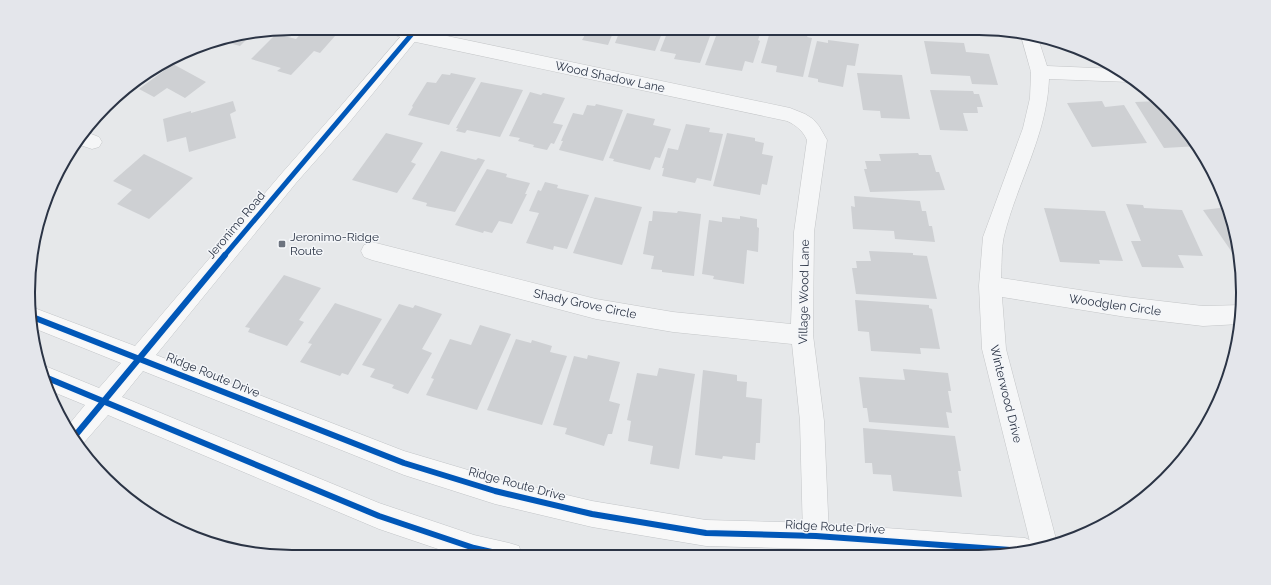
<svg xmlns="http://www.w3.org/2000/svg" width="1271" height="585" font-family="Raleway,sans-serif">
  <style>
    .building { fill: #ced0d3 }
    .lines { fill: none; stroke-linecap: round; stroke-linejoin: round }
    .minor-casing { stroke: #c4c6c8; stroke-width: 1 }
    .major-casing { stroke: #c2c5c8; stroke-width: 1 }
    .minor { fill: #f5f6f7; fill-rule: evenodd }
    .major { fill: #f8f8f8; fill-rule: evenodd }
    .cycleway-far1-casing { stroke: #f4f6f9; stroke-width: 7 }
    .cycleway-casing { stroke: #f4f6f9; stroke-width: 9 }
    .cycleway-far1 { stroke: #0057b8; stroke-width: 5 }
    .cycleway { stroke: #0057b8; stroke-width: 6 }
    .poi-dot { fill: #6c737f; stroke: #f4f6f9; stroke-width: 1.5 }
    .labels { text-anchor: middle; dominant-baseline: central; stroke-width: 3; stroke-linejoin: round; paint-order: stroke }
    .street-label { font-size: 12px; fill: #2b3445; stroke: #f4f6f9 }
    .poi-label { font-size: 12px; fill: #2b3445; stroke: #f4f6f9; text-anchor: start }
    .rim { fill: none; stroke: #2b3445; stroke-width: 2 }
  </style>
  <rect width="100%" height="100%" fill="#e6e8ea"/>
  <g class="building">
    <path d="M 306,28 L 335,36 L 320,53 L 314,51 L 291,75 L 277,71 L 281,68 L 251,59 L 276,34 L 296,39 Z"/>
    <path d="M 527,28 L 559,28 L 555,34 Z"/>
    <path d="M 572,28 L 615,28 L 608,45 L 582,40 L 585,35 L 570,32 Z"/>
    <path d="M 621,28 L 664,28 L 655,51 L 615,43 Z"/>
    <path d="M 669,28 L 713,28 L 700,63 L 674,59 L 676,54 L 660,51 Z"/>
    <path d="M 719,28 L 738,28 L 737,31 L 760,34 L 758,40 L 760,41 L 753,63 L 745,61 L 742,71 L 705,65 Z"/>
    <path d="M 771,28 L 808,35 L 807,37 L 812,38 L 803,77 L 776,72 L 777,66 L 761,63 Z"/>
    <path d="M 251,35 L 240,46 L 218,40 Z"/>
    <path d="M 828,40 L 859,44 L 855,66 L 847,65 L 843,87 L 818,82 L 818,79 L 808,77 L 817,41 L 828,43 Z"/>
    <path d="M 924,41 L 964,43 L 966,52 L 989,54 L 998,85 L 972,84 L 970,76 L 931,74 Z"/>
    <path d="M 173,64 L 206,82 L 185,98 L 167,88 L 154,97 L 139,89 Z"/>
    <path d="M 451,73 L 476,78 L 449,125 L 408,115 L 413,107 L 412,106 L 427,82 L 436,83 L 442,74 L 450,75 Z"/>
    <path d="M 857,73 L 902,75 L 910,119 L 881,118 L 880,111 L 863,110 Z"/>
    <path d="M 481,82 L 523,90 L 500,137 L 467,130 L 465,133 L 456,131 L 458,128 L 456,128 Z"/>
    <path d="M 930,90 L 973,91 L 974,94 L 979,94 L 983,107 L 977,107 L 978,113 L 963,113 L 968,131 L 940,130 Z"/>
    <path d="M 530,92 L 541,95 L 543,93 L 565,98 L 553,123 L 563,125 L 554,144 L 551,143 L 547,150 L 533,147 L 534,145 L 518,141 L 520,138 L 509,136 Z"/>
    <path d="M 233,101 L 236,111 L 230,114 L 236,138 L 189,152 L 186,137 L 167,142 L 163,119 L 191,111 L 191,113 Z"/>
    <path d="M 1102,101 L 1105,107 L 1124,105 L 1147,143 L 1092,147 L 1067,103 Z"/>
    <path d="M 1160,101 L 1163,105 L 1165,105 L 1199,146 L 1164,148 L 1135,102 Z"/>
    <path d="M 596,104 L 623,110 L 603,161 L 559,150 L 563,141 L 561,141 L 573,113 L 583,115 L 587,105 L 595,106 Z"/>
    <path d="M 627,113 L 655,119 L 653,125 L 671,129 L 660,158 L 655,157 L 650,170 L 613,161 L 614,159 L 609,158 Z"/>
    <path d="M 686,124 L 710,128 L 709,132 L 723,134 L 711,181 L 697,178 L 695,183 L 662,176 L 664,168 L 662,168 L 668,148 L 678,150 Z"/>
    <path d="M 386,133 L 423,143 L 411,162 L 416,164 L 397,193 L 352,180 Z"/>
    <path d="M 727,133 L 755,138 L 755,141 L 764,143 L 762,154 L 773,156 L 767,185 L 762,184 L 760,195 L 713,186 Z"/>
    <path d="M 441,151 L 476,160 L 478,158 L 485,160 L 455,212 L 426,206 L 427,203 L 412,199 Z"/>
    <path d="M 918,153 L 919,155 L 931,155 L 936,172 L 939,172 L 945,190 L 870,192 L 864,169 L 867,169 L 865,161 L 881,161 L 879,154 Z"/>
    <path d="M 144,154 L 193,178 L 149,219 L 117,204 L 132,190 L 113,181 Z"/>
    <path d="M 487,169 L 507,174 L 506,177 L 530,183 L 525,194 L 527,194 L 512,224 L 499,221 L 492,233 L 484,231 L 483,233 L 455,225 Z"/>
    <path d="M 545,182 L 558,185 L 557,188 L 589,195 L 567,249 L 554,246 L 553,250 L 526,243 L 539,213 L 529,211 L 538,190 L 541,191 Z"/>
    <path d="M 854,196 L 920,201 L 922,211 L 926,211 L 929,226 L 932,226 L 935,242 L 895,239 L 894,231 L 853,229 L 851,206 L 855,207 Z"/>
    <path d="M 595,197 L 642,207 L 622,265 L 573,253 Z"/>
    <path d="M 1126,204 L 1143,205 L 1144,208 L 1182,210 L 1203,256 L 1178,255 L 1184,268 L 1142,267 L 1131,241 L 1141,241 Z"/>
    <path d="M 1228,207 L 1238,241 L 1240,264 L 1203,210 Z"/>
    <path d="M 1044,208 L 1105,211 L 1123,261 L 1099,260 L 1100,264 L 1060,262 Z"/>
    <path d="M 653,211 L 677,213 L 678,211 L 701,214 L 694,276 L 662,272 L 662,270 L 651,269 L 654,256 L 643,254 L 649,221 L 652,221 Z"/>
    <path d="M 740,216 L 757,219 L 757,227 L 759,228 L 758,252 L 747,250 L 744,284 L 713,279 L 714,276 L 702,274 L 709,220 L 722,222 L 722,217 L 740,219 Z"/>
    <path d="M 869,251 L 913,253 L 913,255 L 927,256 L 937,299 L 856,294 L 852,268 L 857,268 L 856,261 L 871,261 Z"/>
    <path d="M 284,275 L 321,288 L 299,320 L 304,322 L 287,346 L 248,332 L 250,328 L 245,327 Z"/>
    <path d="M 855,300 L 929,305 L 929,308 L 932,309 L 940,349 L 920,348 L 921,354 L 871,351 L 869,332 L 858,331 Z"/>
    <path d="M 335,303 L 382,319 L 348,375 L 342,373 L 340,376 L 300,362 L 312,344 L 308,343 Z"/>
    <path d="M 399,304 L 413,308 L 415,305 L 442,314 L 422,349 L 432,353 L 408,394 L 392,388 L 394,385 L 370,377 L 375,369 L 362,365 Z"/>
    <path d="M 480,325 L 511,334 L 477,410 L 426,395 L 434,379 L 431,378 L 450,339 L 471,345 Z"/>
    <path d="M 516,339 L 531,343 L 532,340 L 552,346 L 550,352 L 567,356 L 542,425 L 487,410 Z"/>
    <path d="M 588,355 L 620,362 L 609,401 L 620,404 L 612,434 L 608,434 L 604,446 L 565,434 L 567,428 L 553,425 L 574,356 L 587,359 Z"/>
    <path d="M 659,368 L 695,374 L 679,469 L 650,464 L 653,446 L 628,441 L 631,421 L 627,420 L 637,373 L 657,376 Z"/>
    <path d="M 903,369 L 948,373 L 951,391 L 948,391 L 952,413 L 946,412 L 949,428 L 869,422 L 867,408 L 863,408 L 859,377 L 905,380 Z"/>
    <path d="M 703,370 L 737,375 L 737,381 L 747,382 L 746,397 L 762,399 L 760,443 L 756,443 L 755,460 L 723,456 L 722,459 L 695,455 Z"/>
    <path d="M 863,428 L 955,436 L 961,471 L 958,471 L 962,497 L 893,491 L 891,475 L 873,474 L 872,463 L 865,463 Z"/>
  </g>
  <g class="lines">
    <g class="minor-casing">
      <g id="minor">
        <path d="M 384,28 L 409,28 L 790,108 L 805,114 L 813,119 L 819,126 L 827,140 L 814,232 L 813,335 L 824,421 L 829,536 L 825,545 L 816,549 L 807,545 L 803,536 L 800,421 L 792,344 L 673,332 L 596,319 L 372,260 L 364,257 L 361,251 L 364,245 L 372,242 L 596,299 L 673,312 L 791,324 L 794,232 L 807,140 C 803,131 796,125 787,121 L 411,41 L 387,32 Z"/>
        <path d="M 1020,32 L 1037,35 L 1047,66 L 1119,69 L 1135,81 L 1130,82 L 1049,79 C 1047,135 1017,183 1004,236 C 1001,249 1002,265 1001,278 L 1126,297 L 1203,306 L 1242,305 L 1240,324 L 1203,326 L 1126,317 L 1002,297 L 1006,349 L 1057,543 L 1032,550 L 982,349 L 979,286 L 983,237 L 1023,128 L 1030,98 L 1031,72 Z"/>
        <path d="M 86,132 L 99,137 L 102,142 L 99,147 L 92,149 L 77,144 Z"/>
      </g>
    </g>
    <g class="major-casing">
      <path id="major" d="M 408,28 L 426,28 L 348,124 L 296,183 L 156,355 L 404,451 L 495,478 L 592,501 L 706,520 L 816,523 L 1025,538 L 1034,542 L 1037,548 L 1013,555 L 896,555 L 816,549 L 706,546 L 592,527 L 495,504 L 404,475 L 143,371 L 122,397 L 379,503 L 474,535 L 509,543 L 519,546 L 522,556 L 459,556 L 379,529 L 108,415 L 81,446 L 66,428 L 85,405 L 51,391 L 42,367 L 45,366 L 99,388 L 121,363 L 31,327 L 29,306 L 135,346 L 282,173 L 334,114 Z"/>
    </g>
    <use href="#minor" class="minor"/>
    <use href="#major" class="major"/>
    <g class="cycleway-far1-casing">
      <path id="cycleway-far1" d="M 224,256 L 417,28"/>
    </g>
    <g class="cycleway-casing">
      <g id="cycleway">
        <path d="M 30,316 L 404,463 L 495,491 L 592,514 L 706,533 L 816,536 L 1025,551"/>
        <path d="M 45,377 L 379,516 L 474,548 L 509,556"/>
        <path d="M 74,437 L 225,255"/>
      </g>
    </g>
    <use href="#cycleway-far1" class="cycleway-far1"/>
    <use href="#cycleway" class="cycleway"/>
  </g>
  <rect class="poi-dot" x="278" y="240" width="8" height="8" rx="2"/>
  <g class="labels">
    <g class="street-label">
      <text transform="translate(610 77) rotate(12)">Wood Shadow Lane</text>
      <text transform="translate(236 225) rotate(-50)">Jeronimo Road</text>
      <text transform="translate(804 292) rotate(-89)">Village Wood Lane</text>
      <text transform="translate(585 304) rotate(12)">Shady Grove Circle</text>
      <text transform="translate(1115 305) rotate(8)">Woodglen Circle</text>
      <text transform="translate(213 375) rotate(22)">Ridge Route Drive</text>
      <text transform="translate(1006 394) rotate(76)">Winterwood Drive</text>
      <text transform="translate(517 484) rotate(15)">Ridge Route Drive</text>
      <text transform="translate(835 527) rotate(3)">Ridge Route Drive</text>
    </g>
    <g class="poi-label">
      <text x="290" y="237">Jeronimo-Ridge<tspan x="290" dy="14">Route</tspan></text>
    </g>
  </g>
  <path d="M0 0H1271V585H0ZM292 35H979A257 257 0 0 1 1236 292V293A257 257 0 0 1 979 550H292A257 257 0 0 1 35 293V292A257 257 0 0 1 292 35Z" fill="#e4e6eb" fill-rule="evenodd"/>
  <path class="rim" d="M292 35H979A257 257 0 0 1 1236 292V293A257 257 0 0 1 979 550H292A257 257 0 0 1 35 293V292A257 257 0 0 1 292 35Z"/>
</svg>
